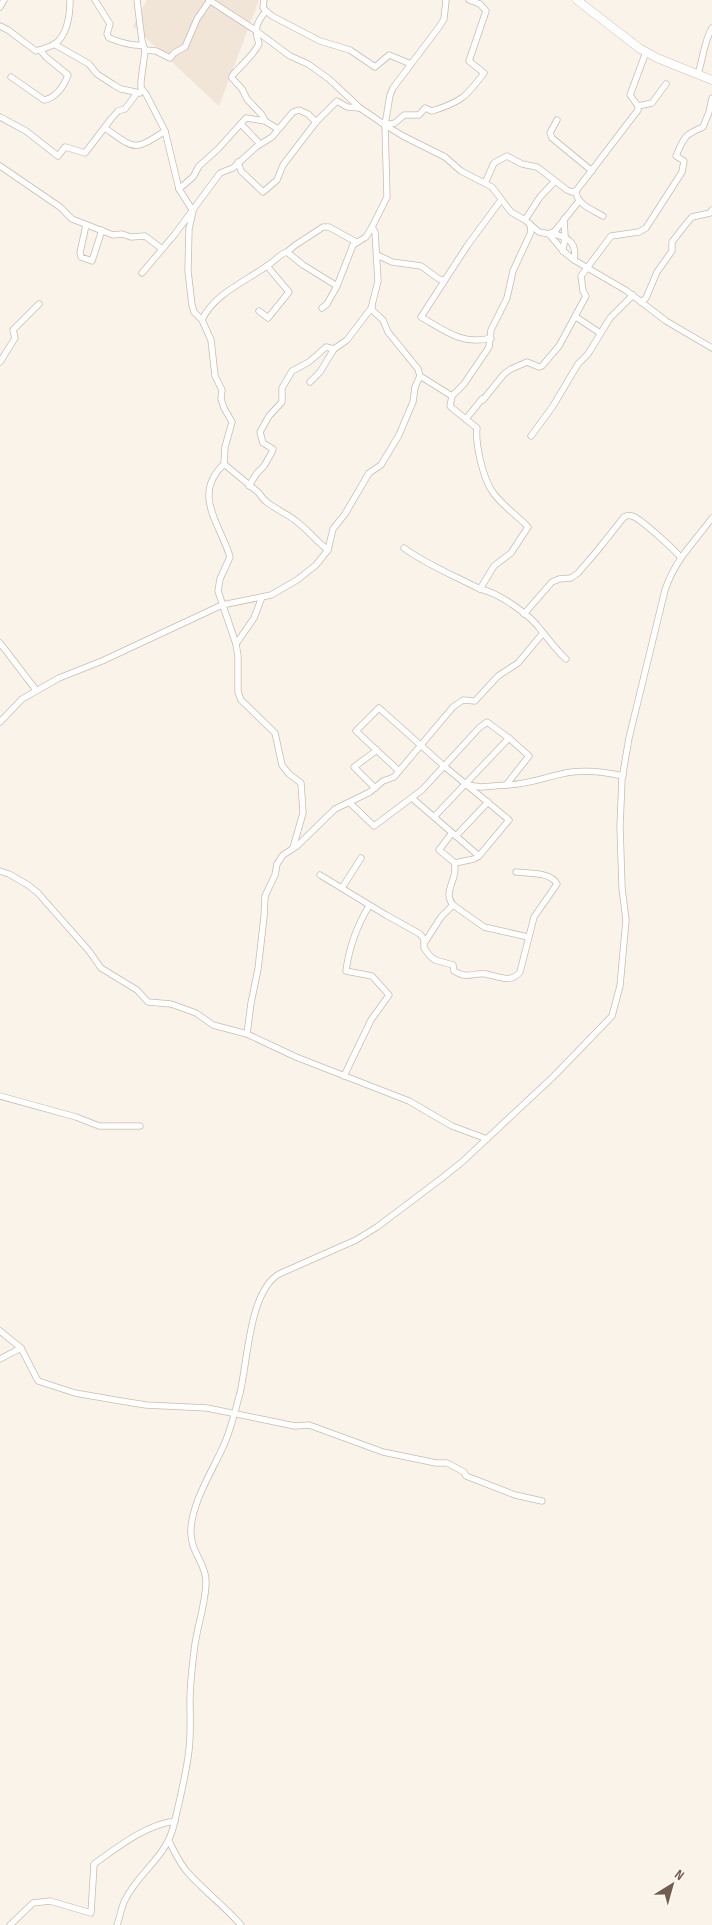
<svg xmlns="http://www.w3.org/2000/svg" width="712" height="1925" font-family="'Sofia Sans Condensed',sans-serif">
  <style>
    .residential { fill: #f1e5d8 }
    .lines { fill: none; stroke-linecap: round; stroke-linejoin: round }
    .street-casing { stroke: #cbbbb0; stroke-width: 7 }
    .secondary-casing { stroke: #d0bdb0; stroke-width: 9 }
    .street { stroke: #fff; stroke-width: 5.5 }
    .secondary { stroke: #fff; stroke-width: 8 }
  </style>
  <rect width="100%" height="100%" fill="#faf3e9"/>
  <path class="residential" d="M 147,0 L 259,0 L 219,106 L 133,26 Z"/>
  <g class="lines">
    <g class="street-casing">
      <g id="street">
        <path d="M 95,0 L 110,24 L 107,34 L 109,38 C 119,42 132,46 143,45"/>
        <path d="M 137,0 L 142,41 L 145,51 L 141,81 L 141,88 L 146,94 L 165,131 L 179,189 L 193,211 L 189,229 L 188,271 L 192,305 L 194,312 L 202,320 L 211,340 L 215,376 L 222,390 L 221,399 L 224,408 L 232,422 L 225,447 L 224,464 L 259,493 C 266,506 284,511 296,521 C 308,530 316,541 328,550"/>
        <path d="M 209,0 L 255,30 L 290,56 L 308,64 L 329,79 L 360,108 L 385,125 L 403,136 L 445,157 L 461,171 L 492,187 L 511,212 L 525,220 L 539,232 L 549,234 L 563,251 L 574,260 L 627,291 L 666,321 L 712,348"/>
        <path d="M 264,0 L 263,8 L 272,16 L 320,41 L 350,50 L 375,67 L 389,55 L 411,64"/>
        <path d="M 0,7 L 4,0"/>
        <path d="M 0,26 L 8,30 L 36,51 C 42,49 50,47 55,44 C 68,34 70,15 70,0"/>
        <path d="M 54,44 L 89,64 L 97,74 L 114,85 L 121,89 L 140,93"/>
        <path d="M 145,50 L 156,51 L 170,58 L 174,53 L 185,47 L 197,19 L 210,0"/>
        <path d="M 698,74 C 703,59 704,41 712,28"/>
        <path d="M 11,77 L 44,100 C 56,98 64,86 68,75 L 46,57 L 40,50"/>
        <path d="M 638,106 L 652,103 L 666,84"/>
        <path d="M 0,117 L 26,131 L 58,156 L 65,147 L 85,153 L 111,119 L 118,111 L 125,109 L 137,93"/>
        <path d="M 557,120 L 550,133 L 552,138 L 592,171"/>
        <path d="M 265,121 L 262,115 L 247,99 L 242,89 L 232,78 L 232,76 C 241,65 252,57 259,44 C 254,29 256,23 266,11"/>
        <path d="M 241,124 L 260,144"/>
        <path d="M 385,125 L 395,123 L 404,115 L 419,115 L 425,108 L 432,111 C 461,102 466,97 484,73 L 469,61 L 486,11 L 480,4 L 469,0"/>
        <path d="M 105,128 C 135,149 133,152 165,131"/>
        <path d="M 238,162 L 241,171 L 263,192 L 277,180 L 283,165 L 316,122"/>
        <path d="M 0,166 L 60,207 L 72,219 L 113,235 L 122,234 L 131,237 L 145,236 L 162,249"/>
        <path d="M 485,183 L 494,163 L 507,156 L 522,164 L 537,167 L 567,190 L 572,192 L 576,191 L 638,110 L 638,106 L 630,95 L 646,52"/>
        <path d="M 179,189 L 193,177 L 199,166 L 218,149 L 246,118 L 265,121 L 278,129"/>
        <path d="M 576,191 C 576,204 593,210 603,216"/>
        <path d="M 525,220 L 540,197 L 555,181"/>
        <path d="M 86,225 L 80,253 L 81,257 L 92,261 L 102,230"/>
        <path d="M 551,233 C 566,237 578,241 574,260"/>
        <path d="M 549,234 L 555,231 L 579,201"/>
        <path d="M 563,251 L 565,236 L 564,219"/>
        <path d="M 287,252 L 294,246 L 323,227 L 329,227 L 356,242"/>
        <path d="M 377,255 L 392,262 L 421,266 L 439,279 L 444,280"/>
        <path d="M 142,273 L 175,234 L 220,173 L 233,168 L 256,147 L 272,137 L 293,112 L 299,110 L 308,114 L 316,122 L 337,101 L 347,107 L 360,108"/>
        <path d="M 641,302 L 646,298 L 657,272 L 672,251 L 672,242 L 686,224 L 692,217 L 710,213 L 712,210"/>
        <path d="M 322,308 L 327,304 L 337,286"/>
        <path d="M 259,311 L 268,318 L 289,292 L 267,266"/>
        <path d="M 576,317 L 600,333"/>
        <path d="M 202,320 C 214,293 249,280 271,263 C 277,259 280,254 287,252 L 303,265 L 337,286 L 353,245 L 366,237 L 372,227"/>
        <path d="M 491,338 C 463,346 444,330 421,317 L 467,246 L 501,200"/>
        <path d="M 0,362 L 15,338 L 13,330 L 39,304"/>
        <path d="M 310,382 L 320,372 L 334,349 L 347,340 L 372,307"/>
        <path d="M 452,396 L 464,384 L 489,347 L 491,330 L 507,298 L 513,271 L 531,232 L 530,224"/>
        <path d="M 466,419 L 482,399 L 483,400 L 504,374 L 511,369 L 527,362 L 539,367 L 542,366 L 559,346 L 586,296 L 583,291 L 581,276 L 611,236 L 639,232 L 646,228 L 682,172 L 684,161 L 676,156 C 684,137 684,135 703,127 L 709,112 L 712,98"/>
        <path d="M 531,436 L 553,406 L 578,364 L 588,354 L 610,318 L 633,295"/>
        <path d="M 224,464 C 191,495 221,525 230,557 L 220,579 L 218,591 L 236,644 L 238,656 L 238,692 L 241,700 L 275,733 L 282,765 L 289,774 L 301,783 L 303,813 L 293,848"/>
        <path d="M 249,486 L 257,473 L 264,466 L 272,452 L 273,449 L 263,443 L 260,432 L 269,416 L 282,402 L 282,388 L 292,371 L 309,362 L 326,347 L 334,349"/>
        <path d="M 404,548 C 427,565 455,576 480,589 L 494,566 L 511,553 L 528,527 C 517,515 501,505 492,491 C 483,478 475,443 477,428 L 452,408 L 450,406 L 452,396 L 420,376"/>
        <path d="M 480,589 C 499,593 529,614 541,630 C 549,640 556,650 566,659"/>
        <path d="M 524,614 L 552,582 L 559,579 L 571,578 L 578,573 L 597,551 L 624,517 C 626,516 629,515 632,516 C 640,518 675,550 680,557"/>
        <path d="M 0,643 L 36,690"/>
        <path d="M 236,644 L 254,618 L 262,597"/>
        <path d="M 0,722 L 22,699 L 59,678 L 102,661 L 222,605 L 271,595 L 297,580 L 316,565 L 328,550 L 333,529 L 345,514 L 369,473 L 381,465 L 399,435 L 413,402 L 415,387 L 420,376 L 418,369 L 388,332 L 383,320 L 371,309 L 378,281 L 375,232 L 372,227 L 387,197 L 385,125 L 390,95 L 393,88 L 439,27 L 444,19 L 446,0"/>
        <path d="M 399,771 L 356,731 L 379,708 L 444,766 L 509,820 L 479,856 L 412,798"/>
        <path d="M 506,785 C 530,785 549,775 572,772 C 589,770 606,772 623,776"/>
        <path d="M 375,788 L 354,767 L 377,750"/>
        <path d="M 350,803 L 374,826 L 422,790 L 479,728 L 487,722 L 510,739 L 529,756 L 506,785 L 481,787 L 468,785"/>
        <path d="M 434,817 L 509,738"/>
        <path d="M 452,833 L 439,850 L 455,863"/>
        <path d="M 456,836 L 488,802"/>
        <path d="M 0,871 L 9,874 L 28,885 L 38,893 L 89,951 L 101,968 L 137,990 L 148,1002 L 171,1004 L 196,1013 L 213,1025 L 247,1034 L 296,1057 L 409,1101 L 452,1126 L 487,1139"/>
        <path d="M 320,875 L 386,915 L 420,934 L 424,939 L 424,948 L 430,956 L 435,960 L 453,965 L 454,971 C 469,980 473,972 486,974 C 497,976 511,984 520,972 L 534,917 L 557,884 C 551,872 527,873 516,872"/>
        <path d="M 342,888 L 361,858"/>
        <path d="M 453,905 C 445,895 451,887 454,876 C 455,873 455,867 455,863 L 474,859 L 479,856"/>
        <path d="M 425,942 L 441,917 L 453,905 L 484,927 L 528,937"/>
        <path d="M 247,1034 L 251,1003 L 258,969 L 264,917 L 265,896 L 275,875 L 277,864 L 283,855 L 297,846 L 335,809 L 370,792 L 383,781 L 394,777 L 453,707 L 463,700 L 475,701 L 498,676 L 518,663 L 543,633"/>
        <path d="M 344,1076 L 371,1020 L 389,995 L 372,976 L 346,971 C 349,948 358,924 369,906"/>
        <path d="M 0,1096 L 76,1117 L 99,1126 L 140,1126"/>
        <path d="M 0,1331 L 21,1348"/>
        <path d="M 0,1359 L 21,1348 L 38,1381 L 75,1393 L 121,1401 L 146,1405 L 207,1408 L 295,1426 L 309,1425 L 383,1452 L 436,1463 L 447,1463 L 464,1472 L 466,1476 L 515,1495 L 542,1501"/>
        <path d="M 169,1841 C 175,1853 180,1865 190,1875 C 206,1892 225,1907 241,1925"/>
        <path d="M 10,1925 L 33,1903 L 50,1901 L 91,1913 L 94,1864 C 118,1847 145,1825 175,1821"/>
        <path d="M 117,1925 C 120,1917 121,1908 125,1900 C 138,1873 165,1858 173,1828 C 179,1803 186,1776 189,1750 C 191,1734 190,1717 190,1701 C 190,1685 192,1668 194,1652 C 196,1628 206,1605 206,1581 C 206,1563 189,1551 191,1528 C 193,1501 212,1471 223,1447 C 231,1430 235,1411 240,1393 C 248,1360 249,1292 279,1274 L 356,1240 L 377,1227 L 442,1178 L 462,1162 L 554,1076 L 612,1016 L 620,986 L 626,920 L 622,888 L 620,826 L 622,779 L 629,738 L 665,590 C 676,558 693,544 712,518"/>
      </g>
    </g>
    <g class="secondary-casing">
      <path id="secondary" d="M 577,0 L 639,48 L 657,58 L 712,80"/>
    </g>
    <use href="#street" class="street"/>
    <use href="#secondary" class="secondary"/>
  </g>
  <g transform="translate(672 1885) rotate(37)" stroke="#fdf7ef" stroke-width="4" paint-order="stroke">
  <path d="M0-4L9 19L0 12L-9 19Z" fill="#725b4f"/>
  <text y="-8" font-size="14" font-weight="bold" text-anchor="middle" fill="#725b4f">N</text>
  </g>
</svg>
